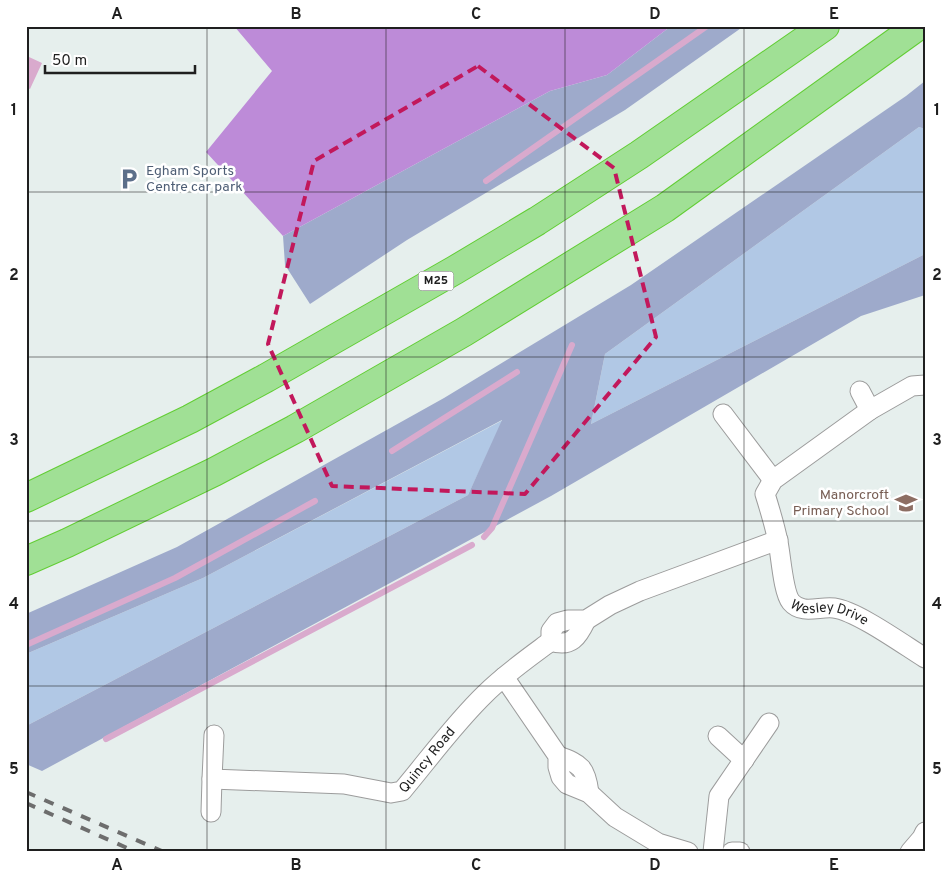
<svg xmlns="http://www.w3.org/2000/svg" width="951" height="878" font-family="Overpass,sans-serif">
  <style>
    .grass { fill: #b1c8e5 }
    .forest { fill: #9eaacb }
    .pitch { fill: #bd8bd8 }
    .water { fill: #d9aacd }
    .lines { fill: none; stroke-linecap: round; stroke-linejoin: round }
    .stream { stroke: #d9aacd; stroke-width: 6 }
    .minor-casing { stroke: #9c9c9c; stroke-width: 21 }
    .motorway-casing { stroke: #62cd34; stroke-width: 30 }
    .minor { stroke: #fff; stroke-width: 19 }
    .motorway { stroke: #a0e095; stroke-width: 28 }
    .rail { stroke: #6d6d6d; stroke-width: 4; stroke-dasharray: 10 10; stroke-linecap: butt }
    .marked { fill: none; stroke: #c2185b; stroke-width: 4; stroke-dasharray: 10 6; stroke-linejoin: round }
    .grid { fill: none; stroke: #1f1f1f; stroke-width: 1; stroke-opacity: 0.55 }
    .labels { text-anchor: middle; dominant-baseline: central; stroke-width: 5; stroke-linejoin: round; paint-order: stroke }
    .shield { fill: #fff; stroke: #626262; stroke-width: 1 }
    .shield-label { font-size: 12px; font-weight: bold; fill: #1f1f1f }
    .service-label { font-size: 14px; fill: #4e5e75; stroke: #fff; text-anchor: start }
    .education-label { font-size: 14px; fill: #785e54; stroke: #fff; text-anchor: end }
    .street-label { font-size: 14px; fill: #1f1f1f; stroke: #fff }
    .neatline { fill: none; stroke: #1f1f1f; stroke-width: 2 }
    .grid-label { font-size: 16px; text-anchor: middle; font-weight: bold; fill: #1f1f1f }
  </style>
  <rect width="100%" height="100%" fill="#e6efed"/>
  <g class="grass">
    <path d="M 919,127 L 925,129 L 925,254 L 591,424 L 605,354 Z"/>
    <path d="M 503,420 L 468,495 L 26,726 L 26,654 L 203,578 Z"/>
  </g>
  <g class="forest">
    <path d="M 671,26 L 744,26 L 625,110 L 407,240 L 310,304 L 285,265 L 283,236 L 550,91 L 607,75 Z"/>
    <path d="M 925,81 L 925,129 L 919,127 L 605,354 L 591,424 L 925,254 L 925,295 L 861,316 L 551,496 L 42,771 L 26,764 L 26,726 L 468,495 L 502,420 L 203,578 L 26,654 L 26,614 L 177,547 L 444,398 L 631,285 L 906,96 Z"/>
  </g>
  <path class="pitch" d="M 234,26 L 671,26 L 607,75 L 550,91 L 283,236 L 206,152 L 272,71 Z"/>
  <path class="water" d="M 29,57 L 42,63 L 30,89 L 28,88 L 26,89 L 26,63 Z"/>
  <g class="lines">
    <g class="stream">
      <path d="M 486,181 L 707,26"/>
      <path d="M 392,451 L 517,372"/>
      <path d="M 484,537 L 492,528 L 572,345"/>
      <path d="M 26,645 L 175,578 L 315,501"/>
      <path d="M 106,739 L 472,545"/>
    </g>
    <g class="minor-casing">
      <g id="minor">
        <path id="s1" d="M 925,385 L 912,386 L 870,410 L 773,480 L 765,494 C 770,510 775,526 778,542 C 781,556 783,592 791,602 C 802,615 820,606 834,608 C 857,611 904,645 925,658"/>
        <path d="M 860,391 L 870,410"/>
        <path d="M 723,414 L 773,480"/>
        <path d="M 551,641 L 551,631 L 557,623 L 568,620 L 586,620 L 610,605 L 640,591 L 778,540"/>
        <path d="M 551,641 C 571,648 578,637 586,620"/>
        <path d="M 504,677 L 558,756 L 558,767 L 561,777 L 567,784 L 589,793 L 615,817 L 658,843 L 688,852"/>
        <path id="s2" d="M 214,735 L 212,779 L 344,784 L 391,793 L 402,791 C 429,759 454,724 485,694 C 505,674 528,658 551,641"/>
        <path d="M 718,736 L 744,760"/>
        <path d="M 558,756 C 581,764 586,768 589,793"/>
        <path d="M 211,812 L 212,779"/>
        <path d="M 713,852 L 719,796 L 769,723"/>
        <path d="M 732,852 L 740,852"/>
        <path d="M 910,852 L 922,838 L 925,832"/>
      </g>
    </g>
    <g class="motorway-casing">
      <g id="motorway">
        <path d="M 26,498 L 190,419 L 266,378 L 455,270 L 537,221 L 639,155 L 825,26"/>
        <path d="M 26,561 L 67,543 L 214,472 L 295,429 L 464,332 L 665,208 L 918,26"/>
      </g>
    </g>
    <use href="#minor" class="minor"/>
    <use href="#motorway" class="motorway"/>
    <g class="rail">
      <path d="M 26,792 L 164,852"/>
      <path d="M 26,803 L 136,852"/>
    </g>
  </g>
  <path class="marked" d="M 478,66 L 614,168 L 656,337 L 525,494 L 332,486 L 268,344 L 314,161 Z"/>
  <path class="grid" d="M 207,26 L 207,852M 386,26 L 386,852M 565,26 L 565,852M 744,26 L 744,852M 26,192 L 925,192M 26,357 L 925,357M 26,521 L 925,521M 26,686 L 925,686"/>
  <defs>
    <g id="parking-bare" transform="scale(1.725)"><path d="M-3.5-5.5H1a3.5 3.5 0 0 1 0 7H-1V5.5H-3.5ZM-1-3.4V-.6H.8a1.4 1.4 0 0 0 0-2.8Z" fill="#5c6f8a" stroke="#fff" stroke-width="2.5" paint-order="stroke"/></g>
    <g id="school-bare" transform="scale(1.725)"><path d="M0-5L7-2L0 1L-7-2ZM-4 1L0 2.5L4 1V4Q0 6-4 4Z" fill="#8d6e63" stroke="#fff" stroke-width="2.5" paint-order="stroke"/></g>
  </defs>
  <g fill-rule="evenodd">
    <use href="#parking-bare" x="129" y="179"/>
    <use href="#school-bare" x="906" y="503"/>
  </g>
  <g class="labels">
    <rect class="shield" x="418.5" y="271.5" width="35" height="19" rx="4"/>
    <g class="shield-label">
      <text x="436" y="281">M25</text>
    </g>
    <g class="service-label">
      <text x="146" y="171">Egham Sports<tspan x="146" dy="16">Centre car park</tspan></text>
    </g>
    <g class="education-label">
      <text x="889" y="495">Manorcroft<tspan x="889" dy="16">Primary School</tspan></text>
    </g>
    <g class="street-label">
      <text stroke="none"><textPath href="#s1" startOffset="350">Wesley Drive</textPath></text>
      <text stroke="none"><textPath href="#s2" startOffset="275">Quincy Road</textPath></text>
    </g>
  </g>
  <rect width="951" height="878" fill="none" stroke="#ffffff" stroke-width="55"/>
  <path d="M45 65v8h150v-8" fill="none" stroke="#1f1f1f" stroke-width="2.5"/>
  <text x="52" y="65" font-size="15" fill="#1f1f1f" stroke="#ffffff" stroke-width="4" paint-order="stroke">50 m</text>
  <rect x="28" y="28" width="896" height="822" class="neatline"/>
  <g class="grid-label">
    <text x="117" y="19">A</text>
    <text x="296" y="19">B</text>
    <text x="476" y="19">C</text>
    <text x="655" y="19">D</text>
    <text x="834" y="19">E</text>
    <text x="14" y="115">1</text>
    <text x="937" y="115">1</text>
    <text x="14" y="280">2</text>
    <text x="937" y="280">2</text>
    <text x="14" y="445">3</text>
    <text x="937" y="445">3</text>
    <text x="14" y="609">4</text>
    <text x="937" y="609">4</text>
    <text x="14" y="774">5</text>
    <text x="937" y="774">5</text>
    <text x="117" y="870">A</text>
    <text x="296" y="870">B</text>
    <text x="476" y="870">C</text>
    <text x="655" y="870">D</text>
    <text x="834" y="870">E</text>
  </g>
</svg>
